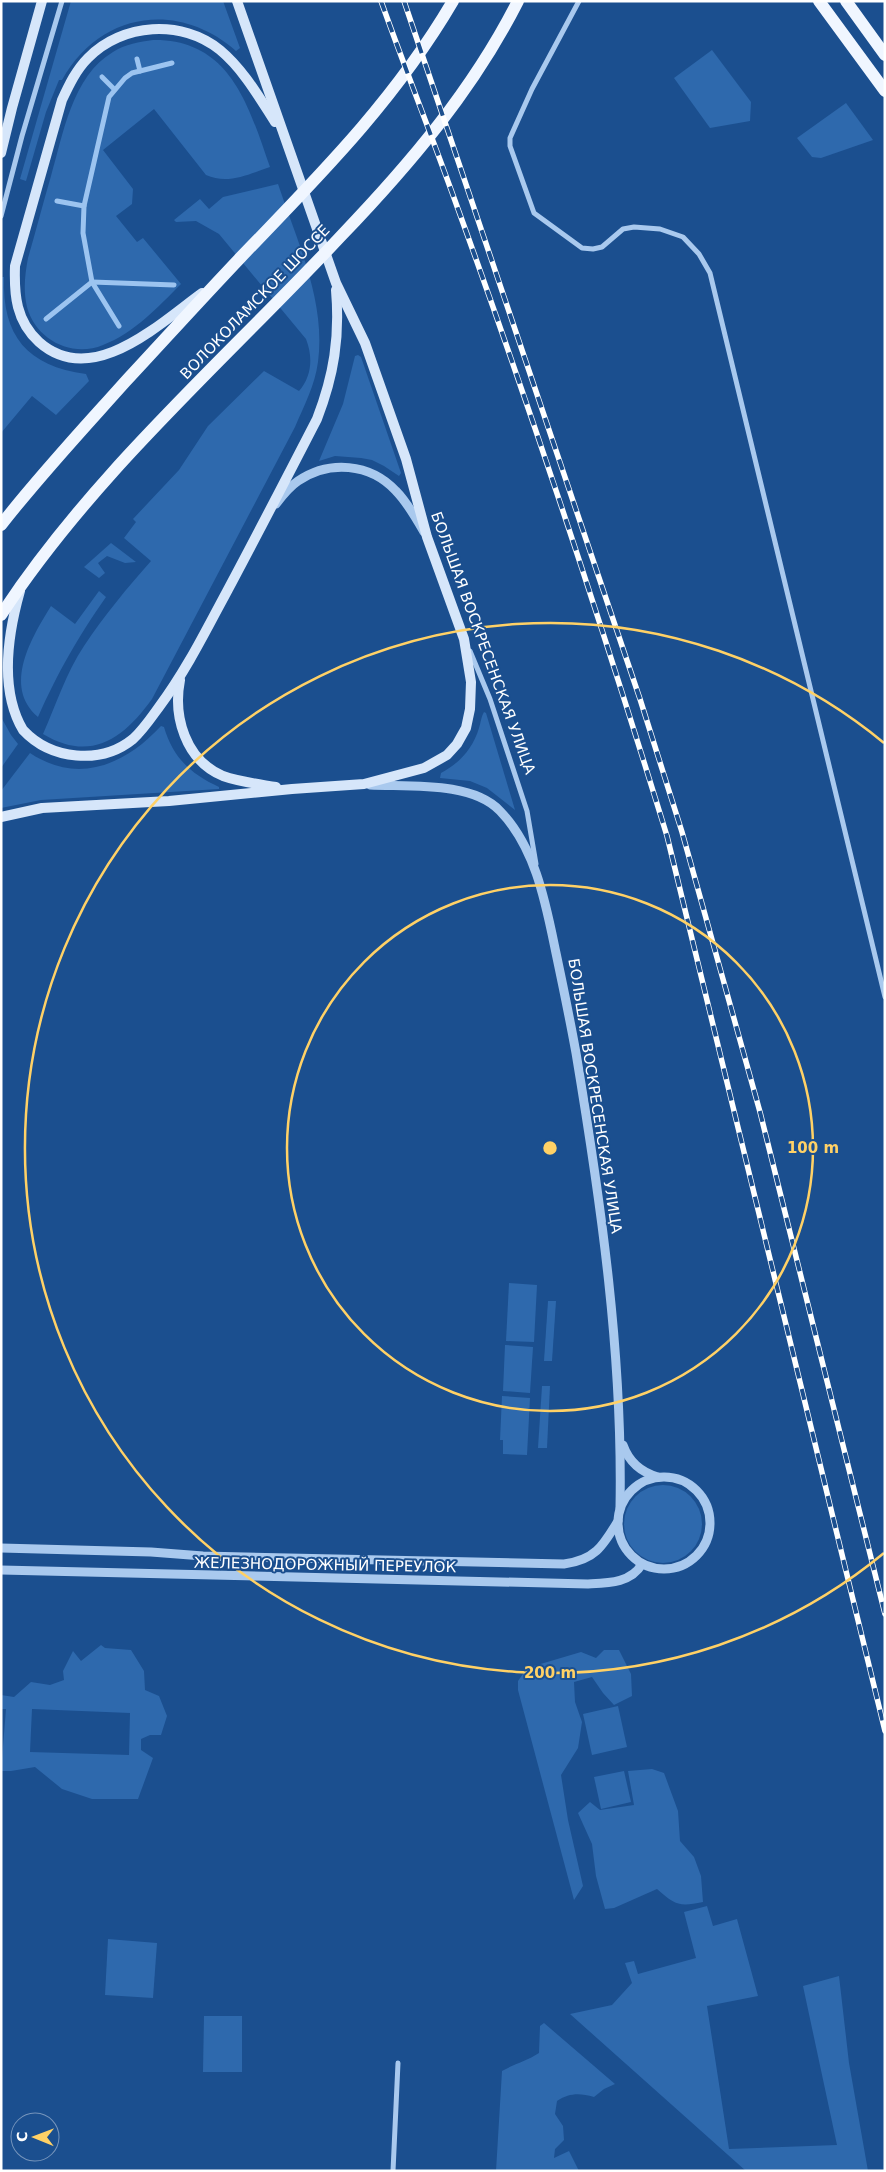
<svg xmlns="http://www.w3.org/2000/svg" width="886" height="2172" font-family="'DejaVu Sans',sans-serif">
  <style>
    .green { fill: #2e69ad; fill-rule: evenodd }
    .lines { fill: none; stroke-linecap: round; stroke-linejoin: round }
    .stream { stroke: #9cc4f0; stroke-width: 5 }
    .minor { stroke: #a9c9ee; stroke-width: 5 }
    .tertiary { stroke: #a9c9ee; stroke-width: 9 }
    .secondary { stroke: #d6e6fa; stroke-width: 10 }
    .primary { stroke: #f0f6ff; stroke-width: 12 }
    .rail-casing { stroke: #fff; stroke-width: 5.5 }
    .rail { stroke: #1b4f8f; stroke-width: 4; stroke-dasharray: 11; stroke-linecap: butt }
    .ring { fill: none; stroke: #ffd166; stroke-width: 2.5 }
    .labels { text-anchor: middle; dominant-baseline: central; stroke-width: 4; stroke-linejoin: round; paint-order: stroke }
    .street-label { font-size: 15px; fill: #fff; stroke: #1b4f8f }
    .centre { fill: #ffd166; stroke: #1b4f8f; stroke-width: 2.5 }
    .ring-label { font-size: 15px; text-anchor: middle; font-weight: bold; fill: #ffd166; stroke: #1b4f8f; stroke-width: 4; stroke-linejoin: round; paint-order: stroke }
  </style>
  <rect width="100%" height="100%" fill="#1b4f8f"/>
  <g class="green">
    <path d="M 71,1 L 223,1 L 240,48 L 236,51 C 178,0 100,12 62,80 L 59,80 L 46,112 L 26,181 L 20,179 Z"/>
    <path d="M 153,40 C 231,39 249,107 270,167 C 249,174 228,185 206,175 L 154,109 L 103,150 L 133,189 L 132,204 L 116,216 L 137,242 L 143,238 L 181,284 C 158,307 134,333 103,345 C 72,358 36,340 27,307 C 23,290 25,274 28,258 C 36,231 43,203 51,176 C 63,135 72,76 113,52 C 125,44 140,42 153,40 Z"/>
    <path d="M 712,50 L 751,102 L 750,121 L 710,128 L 674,78 Z"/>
    <path d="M 846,103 L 873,140 L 821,158 L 812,157 L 797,138 Z"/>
    <path d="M 278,184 C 297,241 326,301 318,362 C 315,385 304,406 295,427 L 152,699 C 124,738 91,763 43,734 C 56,705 66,673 84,646 C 104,616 127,588 151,561 L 124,538 L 136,522 L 133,519 L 179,470 L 208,426 L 264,371 L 299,391 C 312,376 313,357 306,339 L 219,234 L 196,221 L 176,222 L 174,220 L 200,199 L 209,209 L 223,197 Z"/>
    <path d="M 1,277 L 4,277 C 2,336 27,366 86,374 L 89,381 L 56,415 L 32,396 L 1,433 Z"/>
    <path d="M 358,355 L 361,357 L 401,473 L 399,476 L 384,466 L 372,460 L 361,458 L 335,456 L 319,461 L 343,404 L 355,356 Z"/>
    <path d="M 111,543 L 136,562 L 125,563 L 107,556 L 98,563 L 105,573 L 99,578 L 84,567 Z"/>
    <path d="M 99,591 L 106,597 C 78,637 58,672 38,717 C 2,686 32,637 51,606 L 75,624 Z"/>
    <path d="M 484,712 L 486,713 L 515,810 L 487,788 L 470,781 L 440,778 L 441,773 C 460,763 473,748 479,728 C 481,722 481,717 484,712 Z"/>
    <path d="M 1,717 L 11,735 L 18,744 L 1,768 Z"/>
    <path d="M 161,726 L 164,727 C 173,758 191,774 219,787 L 219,789 L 41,800 L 1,808 L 1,791 L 30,753 C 78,785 125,765 161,726 Z"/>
    <path d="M 509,1283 L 537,1285 L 534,1342 L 506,1341 Z"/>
    <path d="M 548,1301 L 556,1301 L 552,1361 L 544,1361 Z"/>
    <path d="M 505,1345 L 533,1347 L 530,1393 L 503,1391 Z"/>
    <path d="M 542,1386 L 550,1386 L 547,1448 L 538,1448 Z"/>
    <path d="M 502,1396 L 530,1398 L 527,1455 L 503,1454 L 503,1440 L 500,1440 Z"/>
    <circle cx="663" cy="1524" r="39"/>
    <path d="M 101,1645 L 105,1648 L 131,1650 L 144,1671 L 145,1690 L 159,1696 L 167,1716 L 161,1735 L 150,1735 L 141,1739 L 141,1750 L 153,1758 L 138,1799 L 92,1799 L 62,1789 L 35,1767 L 11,1771 L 1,1771 L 6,1709 L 1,1709 L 1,1695 L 14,1697 L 31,1682 L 50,1685 L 64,1680 L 63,1671 L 73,1651 L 81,1661 ZM 32,1709 L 130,1713 L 129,1755 L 30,1752 Z"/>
    <path d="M 604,1650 L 619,1650 L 631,1674 L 632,1696 L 614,1705 L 603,1693 L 592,1677 L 574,1682 L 575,1702 L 582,1722 L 578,1748 L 561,1775 L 568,1820 L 583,1886 L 574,1900 L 518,1690 L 518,1681 L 527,1668 L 581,1652 L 596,1658 Z"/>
    <path d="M 618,1706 L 627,1747 L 592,1755 L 583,1714 Z"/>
    <path d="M 652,1769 L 664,1773 L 678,1811 L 680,1841 L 694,1857 L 701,1876 L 703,1902 C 679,1907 675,1905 657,1889 L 614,1908 L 605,1909 L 596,1876 L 592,1844 L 578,1813 L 590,1802 L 600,1810 L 634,1805 L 628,1771 Z"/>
    <path d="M 624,1771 L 631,1802 L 601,1809 L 594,1777 Z"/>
    <path d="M 707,1906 L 713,1926 L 737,1919 L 758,1996 L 707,2006 L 729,2149 L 837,2145 L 803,1986 L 839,1976 L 849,2063 L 868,2171 L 746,2171 L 570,2014 L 612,2005 L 632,1983 L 625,1963 L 634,1961 L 638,1974 L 696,1958 L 684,1912 Z"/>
    <path d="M 108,1939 L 157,1943 L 153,1998 L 105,1995 Z"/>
    <path d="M 204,2016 L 242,2016 L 242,2072 L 203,2072 Z"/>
    <path d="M 544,2023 L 615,2084 L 604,2089 L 594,2097 C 579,2093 570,2093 557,2101 L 555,2114 L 563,2126 L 564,2140 L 555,2149 L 554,2158 L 569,2151 L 579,2171 L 496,2171 L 502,2071 C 514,2064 527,2061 539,2053 L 540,2026 Z"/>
  </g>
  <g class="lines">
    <g class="stream">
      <path d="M 137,59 L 140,71"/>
      <path d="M 102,77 L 114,89"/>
      <path d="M 57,201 L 84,206"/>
      <path d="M 46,319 L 92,282 L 174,285"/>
      <path d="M 119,326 L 92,282 L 83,233 L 84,206 L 109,97 L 125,78 L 132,73 L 172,63"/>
    </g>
    <g class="minor">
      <path d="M 579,1 L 532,89 L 510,138 L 510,146 L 534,213 L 582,248 L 593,249 L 602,247 L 623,229 L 634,227 L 660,229 L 683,237 L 699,254 L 710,273 L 885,997"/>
      <path d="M 1,216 L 22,136 L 62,1"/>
      <path d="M 470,651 L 490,699 L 527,811 L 536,864"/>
      <path d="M 393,2171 L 398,2063"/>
    </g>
    <g class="tertiary">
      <path d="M 276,504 C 282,496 289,487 298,481 C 329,460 370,463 396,491 C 407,502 416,518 424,532"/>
      <path d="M 370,785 C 408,787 472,781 500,811 C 536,848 546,905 556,953 C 563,986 570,1020 576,1053 C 601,1203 623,1356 620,1508"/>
      <path d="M 623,1445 C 629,1462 640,1472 658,1477"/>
      <circle cx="664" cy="1523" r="46"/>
      <path d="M 1,1548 L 151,1552 L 203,1556 L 564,1564 C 595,1560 603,1546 618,1521"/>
      <path d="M 1,1570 L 588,1584 C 608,1583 631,1583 642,1564"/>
    </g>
    <g class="secondary">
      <path d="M 1,153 L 12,108 L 42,1"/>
      <path d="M 202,293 C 159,324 92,389 39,342 C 16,321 14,295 15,266 L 62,100 C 69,85 76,70 88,58 C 122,23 182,19 220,50 C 243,69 259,97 275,122"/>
      <path d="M 20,591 C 7,637 0,691 23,730 C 51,760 101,765 133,739 C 143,730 151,718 159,707 C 182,676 199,644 217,610 C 251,547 284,483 317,419 C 334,375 340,337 336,290"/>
      <path d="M 180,680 C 173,716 185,760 223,776 C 240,782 258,784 276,787"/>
      <path d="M 1,817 L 42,808 L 169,801 L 292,789 L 364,784 L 424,768 L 447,755 L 457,744 L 466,728 L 470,709 L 471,682 L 464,639 L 427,537 L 406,459 L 365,343 L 336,283 L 237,1"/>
    </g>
    <g class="primary">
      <path d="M 819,1 L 885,91"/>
      <path d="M 846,1 L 885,55"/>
      <path d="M 1,525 C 40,475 83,429 125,382 C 164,340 202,298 241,257 C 320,175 395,100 453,1"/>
      <path d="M 1,615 C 94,473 225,360 341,236 C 409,165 473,90 518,1"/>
    </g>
    <g class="rail-casing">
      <g id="rail">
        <path d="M 381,1 C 406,71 433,139 458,209 C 533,416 602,625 667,836 L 885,1731"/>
        <path d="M 404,1 L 640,699 L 682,832 L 760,1112 L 885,1614"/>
      </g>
    </g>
    <use href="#rail" class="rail"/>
  </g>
  <g class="ring">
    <circle cx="550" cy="1148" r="263"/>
    <path d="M884 1553A525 525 0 1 1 884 743"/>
  </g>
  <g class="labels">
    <g class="street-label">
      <text transform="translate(255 302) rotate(-46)">ВОЛОКОЛАМСКОЕ ШОССЕ</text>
      <text transform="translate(483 643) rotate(70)">БОЛЬШАЯ ВОСКРЕСЕНСКАЯ УЛИЦА</text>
      <text transform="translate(595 1096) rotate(81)">БОЛЬШАЯ ВОСКРЕСЕНСКАЯ УЛИЦА</text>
      <text transform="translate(325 1565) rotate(1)">ЖЕЛЕЗНОДОРОЖНЫЙ ПЕРЕУЛОК</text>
    </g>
  </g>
  <circle cx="550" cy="1148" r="8" class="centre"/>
  <g class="ring-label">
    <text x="813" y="1153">100 m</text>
    <text x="550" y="1678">200 m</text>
  </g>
  <rect width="886" height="2172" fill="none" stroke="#ffffff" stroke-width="5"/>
  <g transform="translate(35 2137) rotate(271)"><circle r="24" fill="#1b4f8f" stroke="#7695bc"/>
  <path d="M0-4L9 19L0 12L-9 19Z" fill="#ffd166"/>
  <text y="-8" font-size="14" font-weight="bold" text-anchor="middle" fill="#ffffff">С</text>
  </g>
</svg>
